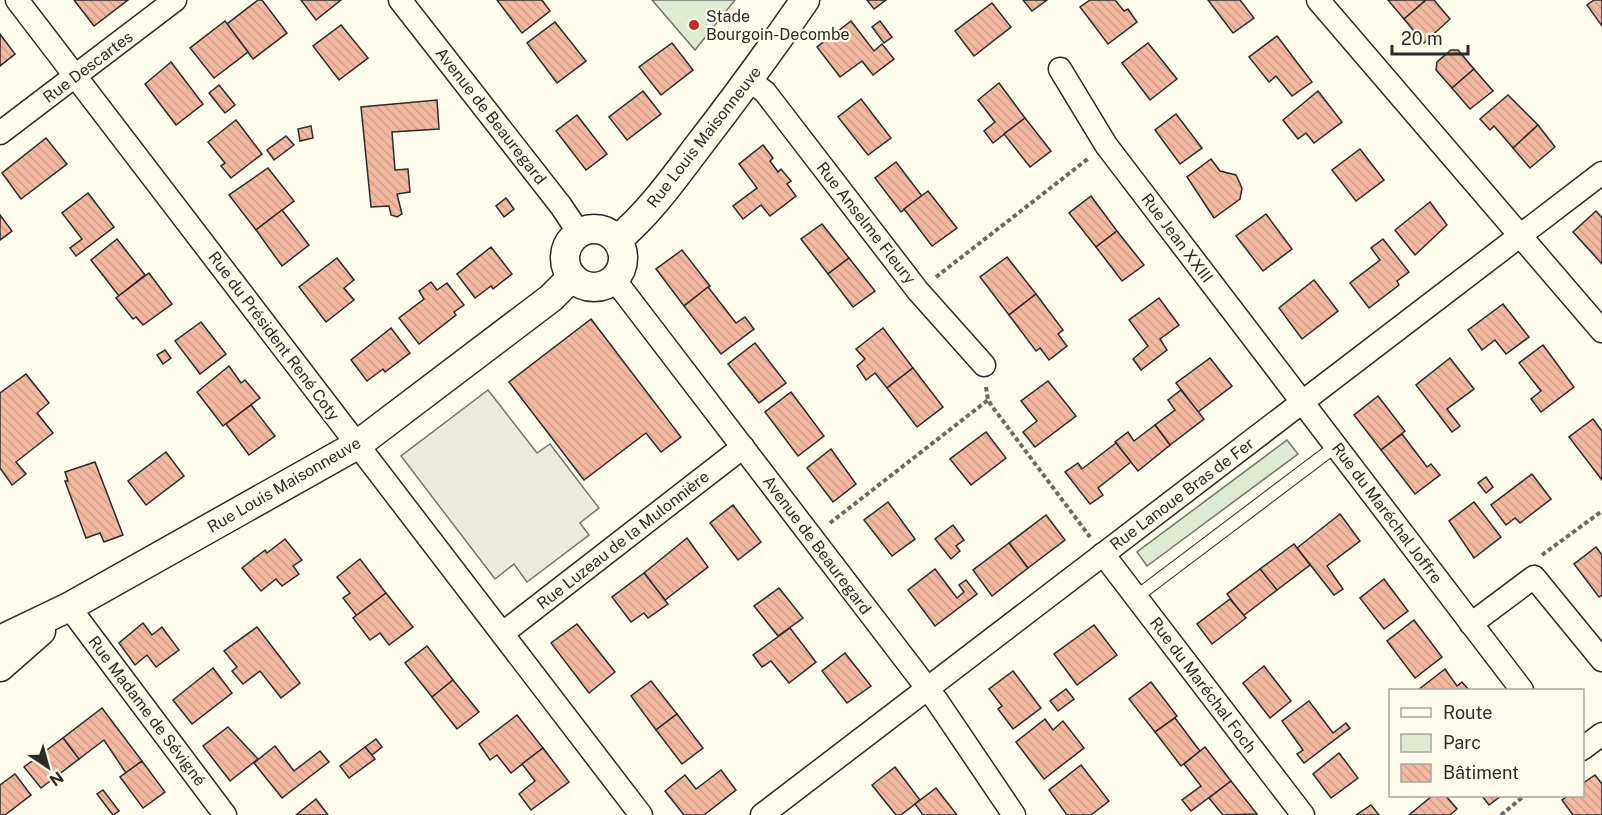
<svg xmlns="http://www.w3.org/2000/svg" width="1602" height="815" font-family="'Public Sans',sans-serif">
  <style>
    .green { fill: #deebd1; stroke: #74746e; stroke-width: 1.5 }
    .parking { fill: #eceadb; stroke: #74746e; stroke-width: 1.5 }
    .building { fill: url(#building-back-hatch); stroke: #2b2b2b; stroke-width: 1.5 }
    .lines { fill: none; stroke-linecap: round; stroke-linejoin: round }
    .service-casing { stroke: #2b2b2b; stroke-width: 14 }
    .minor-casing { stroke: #2b2b2b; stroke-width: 25 }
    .tertiary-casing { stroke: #2b2b2b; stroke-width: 31 }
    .path { stroke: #6a6964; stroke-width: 4; stroke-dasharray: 4.5 3; stroke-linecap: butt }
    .service { stroke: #fdfbea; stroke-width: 12 }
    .minor { stroke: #fdfbea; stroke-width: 22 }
    .tertiary { stroke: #fdfbea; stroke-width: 28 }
    .poi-dot { fill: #c62828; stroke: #fdfbea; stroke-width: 2 }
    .labels { text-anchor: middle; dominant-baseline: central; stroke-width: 4.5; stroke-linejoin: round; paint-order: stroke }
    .poi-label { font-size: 16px; fill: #2b2b2b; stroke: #fdfbea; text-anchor: start }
    .street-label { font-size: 16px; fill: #2b2b2b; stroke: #fdfbea }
  </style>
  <defs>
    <pattern id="building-back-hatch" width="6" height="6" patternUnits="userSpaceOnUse" patternTransform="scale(1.5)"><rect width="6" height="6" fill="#f2b8a0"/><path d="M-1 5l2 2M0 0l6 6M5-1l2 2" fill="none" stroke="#d09e8a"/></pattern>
  </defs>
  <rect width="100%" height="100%" fill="#fdfbea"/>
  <g class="green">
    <path d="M 652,0 L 735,0 L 695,50 Z"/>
    <path d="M 1287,440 L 1298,454 L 1147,566 L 1137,552 Z"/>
  </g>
  <path class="parking" d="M 488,390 L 537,453 L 550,444 L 599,508 L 580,523 L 589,535 L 527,582 L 514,564 L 495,579 L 401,456 Z"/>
  <g class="building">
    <path d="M 74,0 L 128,0 L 94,26 Z"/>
    <path d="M 258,0 L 262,0 L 287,33 L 253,59 L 227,24 Z"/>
    <path d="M 301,0 L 341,0 L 316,20 Z"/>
    <path d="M 497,0 L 542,0 L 550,11 L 522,33 Z"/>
    <path d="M 867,0 L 886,0 L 874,9 Z"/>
    <path d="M 1023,0 L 1047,0 L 1032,11 Z"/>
    <path d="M 1090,0 L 1115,0 L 1124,11 L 1128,9 L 1137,22 L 1108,44 L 1080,7 Z"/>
    <path d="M 1208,0 L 1240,0 L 1254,18 L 1233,33 Z"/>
    <path d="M 1388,0 L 1426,0 L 1404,19 Z"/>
    <path d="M 1426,0 L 1434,0 L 1450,19 L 1424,43 L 1404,19 Z"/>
    <path d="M 1594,0 L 1602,0 L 1602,26 L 1587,5 Z"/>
    <path d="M 992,3 L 1011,27 L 974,56 L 955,31 Z"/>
    <path d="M 225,21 L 248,52 L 214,78 L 190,48 Z"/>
    <path d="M 851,21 L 874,51 L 882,44 L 894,59 L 873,75 L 862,61 L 840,77 L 817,47 Z"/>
    <path d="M 880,21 L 892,37 L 884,43 L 872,27 Z"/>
    <path d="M 555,22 L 586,61 L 557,83 L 527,43 Z"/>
    <path d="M 341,25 L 368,58 L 339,80 L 313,46 Z"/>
    <path d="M 0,34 L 15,54 L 0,66 Z"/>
    <path d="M 1277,36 L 1312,82 L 1292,96 L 1276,76 L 1269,82 L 1249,57 Z"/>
    <path d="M 672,43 L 693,70 L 661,95 L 639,67 Z"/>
    <path d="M 1148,43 L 1177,79 L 1150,100 L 1122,63 Z"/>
    <path d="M 1451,50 L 1458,50 L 1474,69 L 1452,88 L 1436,70 L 1437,62 Z"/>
    <path d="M 171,62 L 203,104 L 176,125 L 145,84 Z"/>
    <path d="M 1474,69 L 1493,91 L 1470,109 L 1452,88 Z"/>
    <path d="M 999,83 L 1025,118 L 993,143 L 984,131 L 995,122 L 978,100 Z"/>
    <path d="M 219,85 L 235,105 L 225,113 L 209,93 Z"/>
    <path d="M 643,91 L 661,114 L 627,140 L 609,117 Z"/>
    <path d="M 1318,91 L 1342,122 L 1314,143 L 1306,133 L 1298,139 L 1283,120 Z"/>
    <path d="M 1508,95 L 1538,125 L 1513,148 L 1494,126 L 1490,130 L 1480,119 Z"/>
    <path d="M 861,99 L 891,138 L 868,155 L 838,117 Z"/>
    <path d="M 437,100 L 439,129 L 392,132 L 395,170 L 408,169 L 410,192 L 397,194 L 402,214 L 397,217 L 391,215 L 389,206 L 371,207 L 361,107 Z"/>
    <path d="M 1176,114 L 1202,148 L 1180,164 L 1155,130 Z"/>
    <path d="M 577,115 L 607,154 L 586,170 L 556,131 Z"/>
    <path d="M 1025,118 L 1051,151 L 1030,167 L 1004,134 Z"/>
    <path d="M 236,120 L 262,154 L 231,178 L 221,166 L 225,163 L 208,142 Z"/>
    <path d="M 1538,125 L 1555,147 L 1530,168 L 1513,148 Z"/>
    <path d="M 311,126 L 313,138 L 300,141 L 298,129 Z"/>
    <path d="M 286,136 L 294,145 L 274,160 L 267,150 Z"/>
    <path d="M 46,138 L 67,164 L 21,199 L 2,173 Z"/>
    <path d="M 763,145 L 773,158 L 770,161 L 778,172 L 781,169 L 791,181 L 787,184 L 796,196 L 770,216 L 761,205 L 743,219 L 733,206 L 757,188 L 739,164 Z"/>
    <path d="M 1360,149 L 1384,180 L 1356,201 L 1332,170 Z"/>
    <path d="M 1211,159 L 1220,171 L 1236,175 L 1242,188 L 1240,199 L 1214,218 L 1187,177 Z"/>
    <path d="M 896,162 L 922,196 L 901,212 L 875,178 Z"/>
    <path d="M 268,168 L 294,201 L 256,230 L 229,195 Z"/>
    <path d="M 928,191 L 957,228 L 932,246 L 904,209 Z"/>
    <path d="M 88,193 L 114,227 L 76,256 L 70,248 L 82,239 L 62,213 Z"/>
    <path d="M 1091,196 L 1117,231 L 1096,247 L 1069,213 Z"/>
    <path d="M 506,198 L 514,209 L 504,217 L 496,206 Z"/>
    <path d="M 1430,202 L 1447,225 L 1415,255 L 1395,230 Z"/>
    <path d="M 282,210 L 309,245 L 282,266 L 256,230 Z"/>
    <path d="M 1596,211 L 1602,218 L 1602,264 L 1573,232 Z"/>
    <path d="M 1266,214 L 1292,249 L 1263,271 L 1236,236 Z"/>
    <path d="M 0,215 L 12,231 L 0,240 Z"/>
    <path d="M 822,224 L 849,258 L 828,274 L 801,239 Z"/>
    <path d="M 1117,231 L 1144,265 L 1122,281 L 1096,247 Z"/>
    <path d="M 117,239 L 145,275 L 119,296 L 91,260 Z"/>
    <path d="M 1383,239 L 1409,272 L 1397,281 L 1399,285 L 1369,308 L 1350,283 L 1380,260 L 1371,248 Z"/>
    <path d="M 491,247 L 512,274 L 493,289 L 491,286 L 475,298 L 457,274 Z"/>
    <path d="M 682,250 L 710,286 L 684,306 L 656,269 Z"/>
    <path d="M 1007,257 L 1036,294 L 1009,315 L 980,277 Z"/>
    <path d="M 337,258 L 354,280 L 344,288 L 354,300 L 326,322 L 299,287 Z"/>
    <path d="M 849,258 L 875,291 L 853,307 L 828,274 Z"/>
    <path d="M 149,273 L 172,304 L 143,325 L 136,317 L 133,319 L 116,298 Z"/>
    <path d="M 1314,280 L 1338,311 L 1302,339 L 1279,308 Z"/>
    <path d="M 431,282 L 437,290 L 447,283 L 464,305 L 454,312 L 456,315 L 419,344 L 399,318 L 424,299 L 419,291 Z"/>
    <path d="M 708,287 L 736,323 L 745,317 L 754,329 L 721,354 L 684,306 Z"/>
    <path d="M 1036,294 L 1063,330 L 1058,334 L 1067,346 L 1049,360 L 1040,348 L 1036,351 L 1009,315 Z"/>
    <path d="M 1159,298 L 1179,325 L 1160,339 L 1167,350 L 1141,370 L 1133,359 L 1148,346 L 1129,320 Z"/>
    <path d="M 1503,304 L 1529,337 L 1506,354 L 1495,340 L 1482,350 L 1468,330 Z"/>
    <path d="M 591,319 L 681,437 L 661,452 L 646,433 L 584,480 L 509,382 Z"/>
    <path d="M 201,322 L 226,354 L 200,374 L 175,341 Z"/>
    <path d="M 391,328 L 410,353 L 385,372 L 383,369 L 367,381 L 351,360 Z"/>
    <path d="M 883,328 L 913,368 L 887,388 L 875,373 L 866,380 L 857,366 L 865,359 L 856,349 Z"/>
    <path d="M 755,343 L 786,383 L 759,403 L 728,364 Z"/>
    <path d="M 1543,345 L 1574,387 L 1541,412 L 1531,399 L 1541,391 L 1519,363 Z"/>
    <path d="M 165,350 L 171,358 L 163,364 L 157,355 Z"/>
    <path d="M 1210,358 L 1232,386 L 1198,412 L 1176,383 Z"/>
    <path d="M 1450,358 L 1474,389 L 1447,409 L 1460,426 L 1452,432 L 1416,385 Z"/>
    <path d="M 229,366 L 241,383 L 245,380 L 260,398 L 223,426 L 197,392 Z"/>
    <path d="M 913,368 L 943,407 L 917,427 L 887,388 Z"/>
    <path d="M 26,374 L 49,403 L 37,413 L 53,433 L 16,462 L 26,474 L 12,485 L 0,468 L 0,393 Z"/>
    <path d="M 1048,381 L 1076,416 L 1035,447 L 1023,432 L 1037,421 L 1021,401 Z"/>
    <path d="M 1181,390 L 1204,419 L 1170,445 L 1155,425 L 1175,410 L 1168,400 Z"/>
    <path d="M 791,392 L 824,436 L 798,456 L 765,412 Z"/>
    <path d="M 1378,396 L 1405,431 L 1381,450 L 1354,415 Z"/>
    <path d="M 251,405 L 275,436 L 249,455 L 226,424 Z"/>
    <path d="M 1593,419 L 1602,431 L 1602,480 L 1569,437 Z"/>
    <path d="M 1155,425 L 1170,445 L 1138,471 L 1115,442 L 1128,432 L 1134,441 Z"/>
    <path d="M 986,432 L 1006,458 L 971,485 L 950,459 Z"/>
    <path d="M 1402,434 L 1427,467 L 1431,464 L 1440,475 L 1415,494 L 1381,450 Z"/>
    <path d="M 1116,443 L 1131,462 L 1098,488 L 1103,495 L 1090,504 L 1065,472 L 1078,463 L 1082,469 Z"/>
    <path d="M 831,449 L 856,484 L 833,502 L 807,468 Z"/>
    <path d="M 166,452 L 184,476 L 146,505 L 128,481 Z"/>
    <path d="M 95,462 L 123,535 L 104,542 L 100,533 L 86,538 L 65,481 L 68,481 L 65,472 Z"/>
    <path d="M 1532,474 L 1551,499 L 1520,523 L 1515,518 L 1506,525 L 1491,505 Z"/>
    <path d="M 1486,477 L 1493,487 L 1486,493 L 1478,483 Z"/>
    <path d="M 888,502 L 915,539 L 892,556 L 864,520 Z"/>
    <path d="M 1474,502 L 1501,537 L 1474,558 L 1449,521 Z"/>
    <path d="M 733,505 L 761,542 L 738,560 L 710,523 Z"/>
    <path d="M 1340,514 L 1360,541 L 1327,566 L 1343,589 L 1334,595 L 1297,548 Z"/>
    <path d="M 1046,515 L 1065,540 L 1028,568 L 1009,543 Z"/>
    <path d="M 953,525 L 964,540 L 956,546 L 960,551 L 951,559 L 935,539 Z"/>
    <path d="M 687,538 L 708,567 L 665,600 L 644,573 Z"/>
    <path d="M 285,539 L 302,560 L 293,566 L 299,574 L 282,586 L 276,579 L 261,591 L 242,568 L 265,550 L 267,553 Z"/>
    <path d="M 1009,543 L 1028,568 L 992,596 L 973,570 Z"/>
    <path d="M 1294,544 L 1310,565 L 1277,590 L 1260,569 Z"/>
    <path d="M 1596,547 L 1602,555 L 1602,595 L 1599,597 L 1574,564 Z"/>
    <path d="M 360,559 L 386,593 L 357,616 L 343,598 L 350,593 L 337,577 Z"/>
    <path d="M 935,569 L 957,598 L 964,592 L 959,585 L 966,580 L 977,594 L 935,626 L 908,590 Z"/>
    <path d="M 1260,569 L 1277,590 L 1243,616 L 1227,594 Z"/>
    <path d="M 644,573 L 668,604 L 648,618 L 644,613 L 631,622 L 612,597 Z"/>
    <path d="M 1384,579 L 1408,611 L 1384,629 L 1360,598 Z"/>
    <path d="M 779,588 L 803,618 L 778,636 L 754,606 Z"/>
    <path d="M 386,593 L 413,627 L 389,645 L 380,633 L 370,640 L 353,618 Z"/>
    <path d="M 1230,599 L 1246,618 L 1212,644 L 1197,624 Z"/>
    <path d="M 1414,620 L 1442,657 L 1415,678 L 1387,641 Z"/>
    <path d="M 143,623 L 152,635 L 162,627 L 179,650 L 156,667 L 147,655 L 135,665 L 119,643 Z"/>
    <path d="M 577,624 L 615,672 L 589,693 L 551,643 Z"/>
    <path d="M 1094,625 L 1117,655 L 1077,685 L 1054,654 Z"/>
    <path d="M 257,627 L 300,683 L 281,698 L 260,671 L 243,684 L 232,671 L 237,667 L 224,651 Z"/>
    <path d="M 790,628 L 816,662 L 789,683 L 771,661 L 762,667 L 753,655 Z"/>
    <path d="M 427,646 L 453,680 L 432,697 L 405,663 Z"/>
    <path d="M 845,653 L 871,686 L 847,703 L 822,671 Z"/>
    <path d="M 1264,666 L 1291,701 L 1270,718 L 1243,683 Z"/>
    <path d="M 213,668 L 232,693 L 192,724 L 173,700 Z"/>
    <path d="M 1445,669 L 1457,686 L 1462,682 L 1469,690 L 1418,690 Z"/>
    <path d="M 1013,671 L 1041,708 L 1013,729 L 998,709 L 1002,706 L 989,689 Z"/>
    <path d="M 453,680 L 479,712 L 457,729 L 432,697 Z"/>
    <path d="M 651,681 L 677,714 L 656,730 L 631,696 Z"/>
    <path d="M 1151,682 L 1177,716 L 1155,732 L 1129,699 Z"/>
    <path d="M 1066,689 L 1074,699 L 1058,711 L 1050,701 Z"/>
    <path d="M 1309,701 L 1333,733 L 1346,723 L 1350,728 L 1304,763 L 1297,754 L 1303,750 L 1282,721 Z"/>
    <path d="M 102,708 L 142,761 L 126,773 L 104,740 L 79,759 L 63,738 Z"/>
    <path d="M 677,714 L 703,748 L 682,764 L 656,730 Z"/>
    <path d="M 517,715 L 543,748 L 511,773 L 497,755 L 490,760 L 479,744 Z"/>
    <path d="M 1175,718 L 1200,751 L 1181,766 L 1155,732 Z"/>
    <path d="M 1045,719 L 1053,730 L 1063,721 L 1084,748 L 1044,779 L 1016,742 Z"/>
    <path d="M 228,727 L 258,759 L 230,781 L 203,746 Z"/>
    <path d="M 63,738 L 79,759 L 41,788 L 24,767 Z"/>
    <path d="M 376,739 L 382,747 L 372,755 L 365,747 Z"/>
    <path d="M 275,746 L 294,771 L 320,751 L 329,762 L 282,798 L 254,763 Z"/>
    <path d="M 365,747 L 375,759 L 349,778 L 340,766 Z"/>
    <path d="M 1205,747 L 1231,781 L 1191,811 L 1182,800 L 1201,786 L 1184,764 Z"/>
    <path d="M 543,748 L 569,782 L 531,810 L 519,794 L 535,781 L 522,764 Z"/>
    <path d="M 1339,753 L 1358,778 L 1331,798 L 1313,774 Z"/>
    <path d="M 142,761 L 165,792 L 143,808 L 120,777 Z"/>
    <path d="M 1081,765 L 1109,801 L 1091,815 L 1067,815 L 1049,790 Z"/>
    <path d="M 895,767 L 920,800 L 901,815 L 896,815 L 872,785 Z"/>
    <path d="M 721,770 L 736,790 L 704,815 L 684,815 L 665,791 L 685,775 L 696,789 Z"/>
    <path d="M 15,774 L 31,795 L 5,815 L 0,815 L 0,785 Z"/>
    <path d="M 1595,775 L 1602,784 L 1602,815 L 1573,815 L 1562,800 L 1568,796 L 1582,796 L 1582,784 Z"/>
    <path d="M 1231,781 L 1257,814 L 1223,815 L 1209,798 Z"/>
    <path d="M 936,788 L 957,815 L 923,815 L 915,804 Z"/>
    <path d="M 103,790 L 119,811 L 113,815 L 97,794 Z"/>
    <path d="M 1432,796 L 1446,796 L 1457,809 L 1450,815 L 1409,815 Z"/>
    <path d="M 1482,796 L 1501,796 L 1489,805 Z"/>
    <path d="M 316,799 L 328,815 L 296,815 Z"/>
    <path d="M 1371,805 L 1379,815 L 1356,815 Z"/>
  </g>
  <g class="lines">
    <g class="service-casing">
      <path id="service" d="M 1136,597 L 1336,446"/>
    </g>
    <g class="minor-casing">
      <g id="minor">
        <path d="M 17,0 L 641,815"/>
        <path d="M 400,0 L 561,206 L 579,233"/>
        <path d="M 1318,0 L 1602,331"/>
        <path d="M 1060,69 L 1106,145 L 1522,690"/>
        <path d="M 749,80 L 765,92 L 918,291 L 984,365"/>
        <path d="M 0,133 L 175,0"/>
        <path d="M 614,279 L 937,701 L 1014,815"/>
        <path d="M 1103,554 L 1303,815"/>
        <path d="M 69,607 L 225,815"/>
        <path d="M 1471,624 L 1534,577 L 1602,660"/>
        <path d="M 503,633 L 743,447"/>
        <path d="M 1582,749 L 1602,734"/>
        <path d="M 762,815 L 1602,173"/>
      </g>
    </g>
    <g class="tertiary-casing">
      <g id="tertiary">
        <circle cx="594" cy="258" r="29"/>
        <path d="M 617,240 C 648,214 672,181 696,149 C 734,100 770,51 805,0"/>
        <path d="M 0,640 L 69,607 L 357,445 L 551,298 L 572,277"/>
        <path d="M 0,667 L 41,631"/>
      </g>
    </g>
    <g class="path">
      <path d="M 936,277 L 1089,158"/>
      <path d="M 986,387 L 988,400 L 994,409 L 1090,537"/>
      <path d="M 830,523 L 988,400"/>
      <path d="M 1542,555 L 1602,511"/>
      <path d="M 1501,815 L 1524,796"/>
    </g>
    <use href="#service" class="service"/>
    <use href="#minor" class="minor"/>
    <use href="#tertiary" class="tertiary"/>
  </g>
  <circle class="poi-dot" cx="694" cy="25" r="6"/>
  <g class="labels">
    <g class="poi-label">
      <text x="706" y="16">Stade<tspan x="706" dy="18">Bourgoin-Decombe</tspan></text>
    </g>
    <g class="street-label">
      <text transform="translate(88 67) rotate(-37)">Rue Descartes</text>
      <text transform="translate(491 116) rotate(52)">Avenue de Beauregard</text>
      <text transform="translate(704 137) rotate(-52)">Rue Louis Maisonneuve</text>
      <text transform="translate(866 223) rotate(52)">Rue Anselme Fleury</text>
      <text transform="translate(1177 238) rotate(53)">Rue Jean XXIII</text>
      <text transform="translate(274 336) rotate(53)">Rue du Président René Coty</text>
      <text transform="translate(284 485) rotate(-30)">Rue Louis Maisonneuve</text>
      <text transform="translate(1182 494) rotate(-37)">Rue Lanoue Bras de Fer</text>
      <text transform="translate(1387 513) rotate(53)">Rue du Maréchal Joffre</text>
      <text transform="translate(623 540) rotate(-38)">Rue Luzeau de la Mulonnière</text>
      <text transform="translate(817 545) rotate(53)">Avenue de Beauregard</text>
      <text transform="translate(1203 685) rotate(53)">Rue du Maréchal Foch</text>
      <text transform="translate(147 711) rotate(53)">Rue Madame de Sévigné</text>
    </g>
  </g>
  <rect x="1389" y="689" width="195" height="108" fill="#fdfbea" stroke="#a9a89e" stroke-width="1.5"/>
  <rect x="1401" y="708" width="30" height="9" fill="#fdfbea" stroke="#a9a89e" stroke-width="1.5"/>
  <text x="1443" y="719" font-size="18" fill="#2b2b2b">Route</text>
  <rect x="1401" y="734" width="30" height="18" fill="#deebd1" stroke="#a9a89e" stroke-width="1.5"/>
  <text x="1443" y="749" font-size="18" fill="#2b2b2b">Parc</text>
  <rect x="1401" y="764" width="30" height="18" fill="url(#building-back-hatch)" stroke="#a9a89e" stroke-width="1.5"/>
  <text x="1443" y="779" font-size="18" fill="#2b2b2b">Bâtiment</text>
  <g transform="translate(48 767) rotate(144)" stroke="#fdfbea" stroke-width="4.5" paint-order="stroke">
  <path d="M0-4.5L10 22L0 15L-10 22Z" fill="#2b2b2b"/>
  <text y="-9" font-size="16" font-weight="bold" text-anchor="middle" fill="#2b2b2b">N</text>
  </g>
  <path d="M1392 45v9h76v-9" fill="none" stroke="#2b2b2b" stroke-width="3"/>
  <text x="1401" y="45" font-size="18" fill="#2b2b2b" stroke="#fdfbea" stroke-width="4.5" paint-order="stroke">20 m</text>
</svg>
